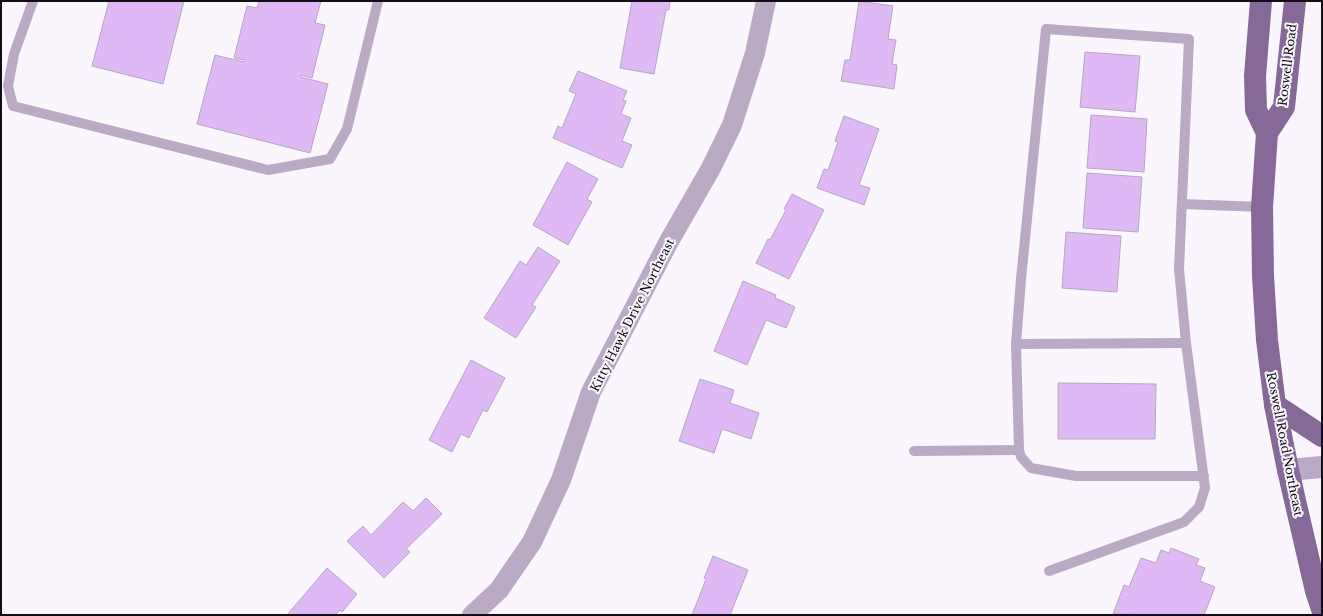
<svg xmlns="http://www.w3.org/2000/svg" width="1323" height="616" font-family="'Libre Baskerville',serif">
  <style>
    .building { fill: #deb9f6; stroke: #b4a9bc }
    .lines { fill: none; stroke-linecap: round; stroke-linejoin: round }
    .service { stroke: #baaac5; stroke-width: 10 }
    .minor { stroke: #baaac5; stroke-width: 20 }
    .tertiary { stroke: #baaac5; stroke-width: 22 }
    .primary { stroke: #866998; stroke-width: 22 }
    .labels { text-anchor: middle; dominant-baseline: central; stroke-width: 4; stroke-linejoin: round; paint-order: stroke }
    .street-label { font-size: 12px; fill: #120e15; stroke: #fbf6fe }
  </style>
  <rect width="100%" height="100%" fill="#fbf6fe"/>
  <g class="building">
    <path d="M 109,1 L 184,1 L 163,84 L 92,66 Z"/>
    <path d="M 259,1 L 321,1 L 315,23 L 325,25 L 312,78 L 301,75 L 301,77 L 328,84 L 310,153 L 197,124 L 215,55 L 244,62 L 244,60 L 234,58 L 247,6 L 257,8 Z"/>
    <path d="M 632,1 L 670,1 L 669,10 L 666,10 L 654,74 L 620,68 Z"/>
    <path d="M 859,1 L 893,6 L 888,39 L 896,40 L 892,64 L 897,65 L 894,89 L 841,81 L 845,60 L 850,60 Z"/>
    <path d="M 1085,52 L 1140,56 L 1135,112 L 1080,107 Z"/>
    <path d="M 578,71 L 627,91 L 623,100 L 626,101 L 621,114 L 631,118 L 622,141 L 632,145 L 622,168 L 553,138 L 558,126 L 562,128 L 576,94 L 569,91 Z"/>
    <path d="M 1091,115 L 1147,119 L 1144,172 L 1087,168 Z"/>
    <path d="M 844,116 L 879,129 L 859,185 L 870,188 L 864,205 L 817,188 L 824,169 L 828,170 L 838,142 L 835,141 Z"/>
    <path d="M 567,162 L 598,179 L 587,199 L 592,202 L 568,245 L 533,225 Z"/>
    <path d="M 1087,173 L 1142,177 L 1138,232 L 1083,228 Z"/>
    <path d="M 792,194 L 824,210 L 789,279 L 756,263 L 768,239 L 770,240 L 786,210 L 784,209 Z"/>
    <path d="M 1066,232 L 1121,236 L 1117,292 L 1062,288 Z"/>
    <path d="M 538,247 L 560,261 L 532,305 L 536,307 L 516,338 L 484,318 L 520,261 L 526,265 Z"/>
    <path d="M 743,281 L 776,295 L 775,298 L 795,307 L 786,328 L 766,320 L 747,365 L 714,351 Z"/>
    <path d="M 471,360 L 505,378 L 487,412 L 483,410 L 469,438 L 461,434 L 452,452 L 429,440 Z"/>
    <path d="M 700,379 L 734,390 L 730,403 L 759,413 L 751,439 L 722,429 L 714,453 L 679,441 Z"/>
    <path d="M 1058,383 L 1156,384 L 1155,439 L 1058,439 Z"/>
    <path d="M 426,498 L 442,514 L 406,549 L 410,552 L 384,578 L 347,541 L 363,526 L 371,535 L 403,502 L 413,511 Z"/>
    <path d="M 1171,548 L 1199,559 L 1196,565 L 1205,568 L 1200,581 L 1215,587 L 1204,615 L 1113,614 L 1124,585 L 1129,587 L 1141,558 L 1156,563 L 1161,550 L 1169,553 Z"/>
    <path d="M 713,556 L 748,570 L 730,615 L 692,615 L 706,579 L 704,578 Z"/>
    <path d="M 327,568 L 357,594 L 342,612 L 340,610 L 335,615 L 287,615 Z"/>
  </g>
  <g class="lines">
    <g class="service">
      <path d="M 33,1 L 14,54 L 8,86 L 13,106 L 268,170 L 330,159 L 347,129 L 378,1"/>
      <path d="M 1182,204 L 1262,207"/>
      <path d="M 1016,344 L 1186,343"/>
      <path d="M 914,451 L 1019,450"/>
      <path d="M 1049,571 L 1184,522 L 1199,507 L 1205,488 L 1186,343 L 1179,269 L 1189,39 L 1046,29 L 1021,279 L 1016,344 L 1019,450 L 1021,457 L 1031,468 L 1076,476 L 1204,476"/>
    </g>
    <path class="minor" d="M 472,615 L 499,590 L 532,542 L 561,480 L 591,392 L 668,243 L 711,168 L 732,125 L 755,53 L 766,1"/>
    <path class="tertiary" d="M 1288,470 L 1322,467"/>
    <g class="primary">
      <path d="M 1261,1 L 1255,76 L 1256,110 L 1267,133"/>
      <path d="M 1295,1 L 1284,107 L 1267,133 L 1262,207 L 1263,276 L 1267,340 L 1275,405 L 1288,470 L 1306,548 L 1316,591 L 1322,609"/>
      <path d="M 1275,405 L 1322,436"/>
    </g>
  </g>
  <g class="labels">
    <g class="street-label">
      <text transform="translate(1287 65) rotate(-83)">Roswell Road</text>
      <text transform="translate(632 315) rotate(-63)">Kitty Hawk Drive Northeast</text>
      <text transform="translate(1285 444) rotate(79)">Roswell Road Northeast</text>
    </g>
  </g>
  <rect width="1323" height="616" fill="none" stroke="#120e15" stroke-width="4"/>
</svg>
